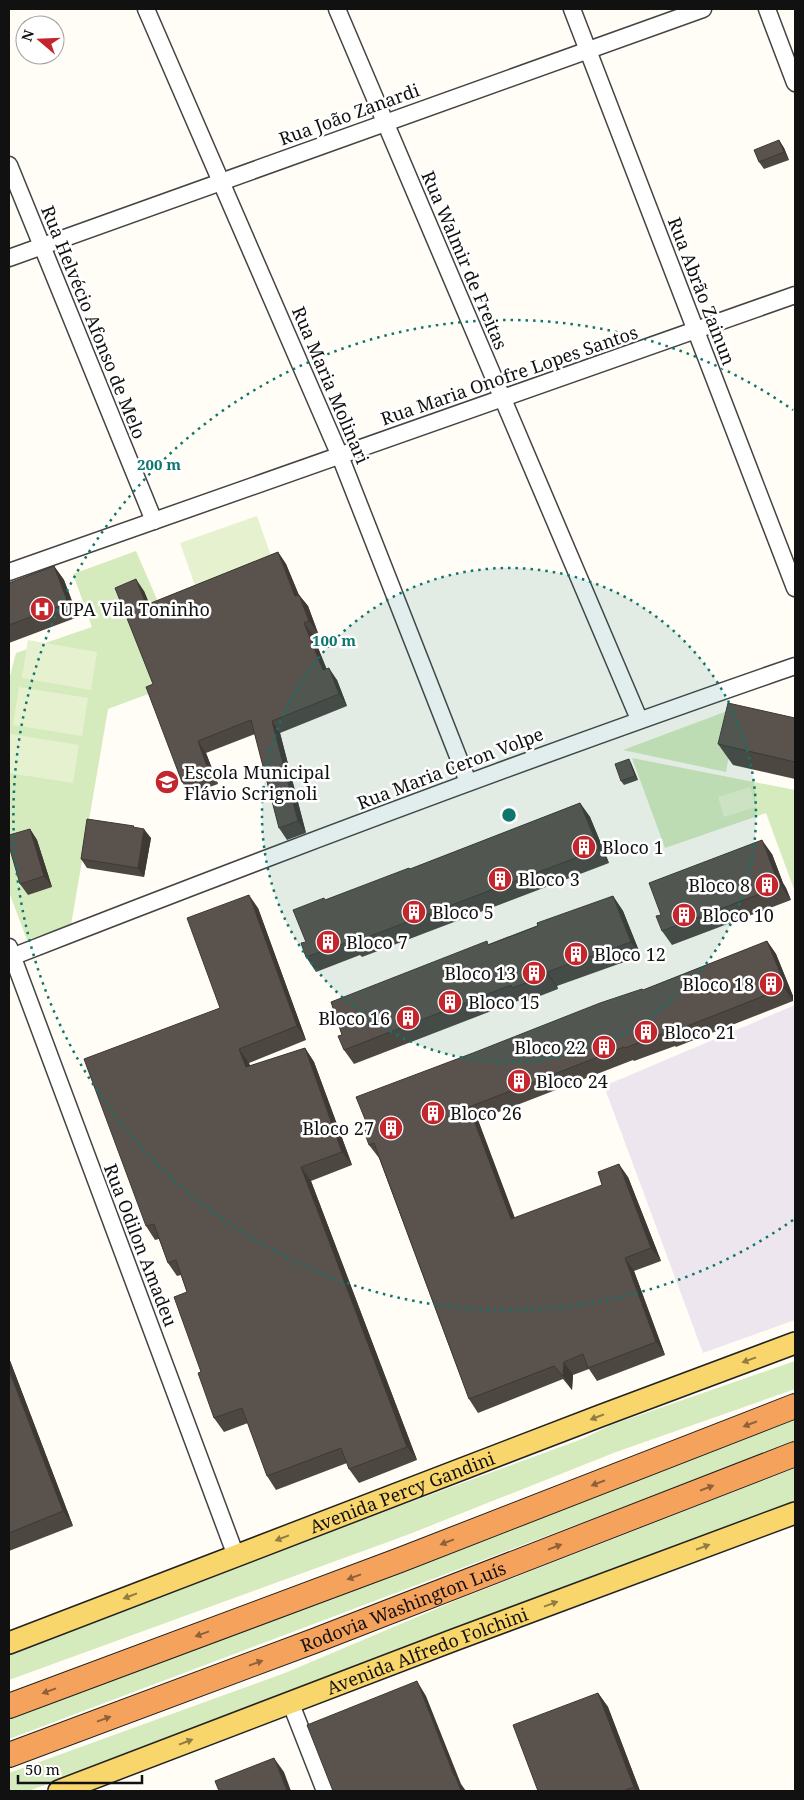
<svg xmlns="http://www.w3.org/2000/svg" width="804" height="1800" font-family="'Noto Serif',serif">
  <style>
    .industrial { fill: #eee6ef }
    .green { fill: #d5ebbd }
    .pitch { fill: #e6f2cf }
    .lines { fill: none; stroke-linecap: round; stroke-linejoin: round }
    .minor-casing { stroke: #444; stroke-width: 19 }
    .major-casing { stroke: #222; stroke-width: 24 }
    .highway-casing { stroke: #222; stroke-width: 26 }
    .minor { stroke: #fff; stroke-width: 16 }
    .major { stroke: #f9d66b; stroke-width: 21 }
    .highway { stroke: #f5a25d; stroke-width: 24 }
    .wall { fill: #4d4742 }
    .shaded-wall { fill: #3f3936 }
    .building { fill: #5a524d; stroke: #3f3936 }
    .oneway { fill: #917d42 }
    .oneway2 { fill: #8e613b }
    .ring { fill: none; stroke: #0f766e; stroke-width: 2.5; stroke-dasharray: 2.5 5 }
    .labels { text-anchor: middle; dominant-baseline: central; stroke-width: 5; stroke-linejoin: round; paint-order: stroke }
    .street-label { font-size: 18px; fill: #111; stroke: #fff }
    .poi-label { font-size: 18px; fill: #111; stroke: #fff; text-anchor: start }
    .centre { fill: #0f766e; stroke: #fff; stroke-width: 2.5 }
    .ring-label { font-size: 15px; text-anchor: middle; font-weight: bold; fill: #0f766e; stroke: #fff; stroke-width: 5; stroke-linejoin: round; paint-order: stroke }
  </style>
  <rect width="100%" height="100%" fill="#fffdf5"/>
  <path class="industrial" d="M 795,1005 L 795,1320 L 703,1353 L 604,1086 Z"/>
  <g class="green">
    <path d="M 136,551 L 191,678 L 108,709 L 71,925 L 27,940 L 9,892 L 9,680 L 16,653 L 92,627 L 73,574 Z"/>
    <path d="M 738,707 L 726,772 L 623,750 Z"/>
    <path d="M 632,758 L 795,790 L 795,892 L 766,813 L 665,848 Z"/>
    <path d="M 795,1361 L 795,1389 L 616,1452 L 407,1535 L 9,1680 L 9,1654 L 283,1549 L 582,1439 L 611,1425 Z"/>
    <path d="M 795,1415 L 795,1442 L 9,1739 L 9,1716 Z"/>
    <path d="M 795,1468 L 795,1502 L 157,1745 L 28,1791 L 9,1791 L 9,1773 L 285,1673 L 462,1598 Z"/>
  </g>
  <g class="pitch">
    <path d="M 257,516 L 276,570 L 199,597 L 180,543 Z"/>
    <path d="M 28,640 L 97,652 L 91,690 L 22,678 Z"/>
    <path d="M 19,687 L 88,698 L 82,736 L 13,725 Z"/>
    <path d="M 10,734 L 79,745 L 73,783 L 9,773 Z"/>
    <path d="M 750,787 L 756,807 L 724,817 L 718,797 Z"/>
  </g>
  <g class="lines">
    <g class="minor-casing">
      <g id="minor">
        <path d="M 146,9 L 340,456 L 468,782"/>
        <path d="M 337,9 L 639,719"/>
        <path d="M 572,9 L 795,588"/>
        <path d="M 767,9 L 795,83"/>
        <path d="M 9,165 L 154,521"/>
        <path d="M 9,258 L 703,9"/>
        <path d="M 9,572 L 795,295"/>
        <path d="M 9,947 L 236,1556"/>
        <path d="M 9,958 C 269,856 531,757 795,666"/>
        <path d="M 291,1704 L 325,1791"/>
      </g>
    </g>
    <g class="major-casing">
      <g id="major">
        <path id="s1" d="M 9,1643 L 600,1416 L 795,1343"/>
        <path id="s2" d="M 59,1791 L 454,1640 L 795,1513"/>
      </g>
    </g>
    <g class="highway-casing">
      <g id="highway">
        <path d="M 9,1706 L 400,1560 L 795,1406"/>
        <path id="s3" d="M 9,1755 L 314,1641 L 795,1454"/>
      </g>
    </g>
    <use href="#minor" class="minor"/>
    <use href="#major" class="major"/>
    <use href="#highway" class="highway"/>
  </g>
  <g class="wall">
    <path d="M 779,140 L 784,148 L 789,160 L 764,169 L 759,162 Z"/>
    <path d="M 278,552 L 286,564 L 299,595 L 308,606 L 318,633 L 313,635 L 326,669 L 337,680 L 347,706 L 280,733 L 306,833 L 287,840 L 279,828 L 255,734 L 206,753 L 218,784 L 190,794 L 182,782 L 153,684 L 144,591 L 149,604 Z"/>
    <path d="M 54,566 L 64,580 L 78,617 L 9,643 L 9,583 Z"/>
    <path d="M 795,718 L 795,779 L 733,765 L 718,744 Z"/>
    <path d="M 631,763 L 638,780 L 624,785 L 621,781 Z"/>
    <path d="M 580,803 L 590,817 L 609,863 L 362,957 L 360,955 L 316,972 L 306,957 L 306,942 L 325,900 L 410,869 Z"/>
    <path d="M 135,827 L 151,838 L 144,877 L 87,868 L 81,859 Z"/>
    <path d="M 30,829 L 37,840 L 52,887 L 28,895 L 20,884 Z"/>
    <path d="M 772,854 L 783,883 L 786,888 L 791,900 L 672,945 L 662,931 L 661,915 Z"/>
    <path d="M 613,896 L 623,911 L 641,956 L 557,986 L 558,989 L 522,1003 L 520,1000 L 354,1064 L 344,1050 L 342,1035 L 489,944 Z"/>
    <path d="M 258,908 L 306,1040 L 249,1063 L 250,1066 L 305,1048 L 314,1062 L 352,1165 L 311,1181 L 417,1460 L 359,1483 L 349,1469 L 347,1463 L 276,1490 L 267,1476 L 248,1423 L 224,1432 L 214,1418 L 201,1372 L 187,1292 L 181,1275 L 177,1276 L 168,1263 L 159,1239 L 155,1240 L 146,1226 L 220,1008 Z"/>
    <path d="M 767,941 L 776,954 L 793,996 L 793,1001 L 676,1047 L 675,1046 L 634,1061 L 633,1060 L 478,1120 L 515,1218 L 628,1177 L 661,1261 L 634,1271 L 665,1355 L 597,1381 L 589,1369 L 573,1375 L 572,1390 L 563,1379 L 478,1413 L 469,1399 L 379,1158 L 369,1145 L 643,990 Z"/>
    <path d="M 9,1358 L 73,1526 L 9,1551 Z"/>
    <path d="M 598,1693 L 608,1707 L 640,1791 L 538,1791 Z"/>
  </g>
  <g class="shaded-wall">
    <path d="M 779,140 L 784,148 L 789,160 L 784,152 Z"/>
    <path d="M 278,552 L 286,564 L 304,608 L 295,596 Z"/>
    <path d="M 54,566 L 64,580 L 78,617 L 68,603 Z"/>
    <path d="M 136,579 L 144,591 L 155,617 L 146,605 Z"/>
    <path d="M 299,595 L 308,606 L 318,633 L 309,621 Z"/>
    <path d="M 304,623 L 313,635 L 332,682 L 323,670 Z"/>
    <path d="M 329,668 L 337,680 L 347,706 L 339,694 Z"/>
    <path d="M 272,721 L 280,733 L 306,833 L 298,821 Z"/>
    <path d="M 198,741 L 206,753 L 218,784 L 209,772 Z"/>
    <path d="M 629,759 L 631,763 L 638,780 L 635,776 Z"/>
    <path d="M 580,803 L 590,817 L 609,863 L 599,849 Z"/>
    <path d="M 30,829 L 37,840 L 52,887 L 44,876 Z"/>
    <path d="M 144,829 L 151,838 L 144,877 L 138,868 Z"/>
    <path d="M 762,840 L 772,854 L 783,883 L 786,888 L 791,900 L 781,886 L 775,874 Z"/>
    <path d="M 249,895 L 258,908 L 306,1040 L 297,1026 Z"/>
    <path d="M 613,896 L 623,911 L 641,956 L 631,942 Z"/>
    <path d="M 767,941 L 776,954 L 793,996 L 793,1001 L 784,988 Z"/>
    <path d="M 547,972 L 557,986 L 558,989 L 548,975 Z"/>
    <path d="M 305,1048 L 314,1062 L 352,1165 L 342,1152 Z"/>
    <path d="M 239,1049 L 249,1063 L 256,1081 L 246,1067 Z"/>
    <path d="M 469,1107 L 478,1120 L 520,1233 L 511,1219 Z"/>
    <path d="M 619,1164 L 628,1177 L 661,1261 L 651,1248 Z"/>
    <path d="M 301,1167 L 311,1181 L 417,1460 L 407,1447 Z"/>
    <path d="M 625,1258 L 634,1271 L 665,1355 L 656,1342 Z"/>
    <path d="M 9,1358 L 73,1526 L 63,1511 L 9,1370 Z"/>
    <path d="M 564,1362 L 573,1375 L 572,1390 L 563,1376 Z"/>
    <path d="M 417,1681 L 426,1696 L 461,1784 L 466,1791 L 461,1791 L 454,1776 Z"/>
    <path d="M 598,1693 L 608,1707 L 640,1791 L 636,1791 L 634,1787 Z"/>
    <path d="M 274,1758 L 284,1772 L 291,1791 L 287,1791 Z"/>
  </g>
  <g class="building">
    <path d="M 779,140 L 784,152 L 759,162 L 754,150 Z"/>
    <path d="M 278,552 L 295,596 L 299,595 L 309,621 L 304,623 L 323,670 L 329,668 L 339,694 L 272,721 L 298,821 L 279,828 L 251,720 L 198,741 L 209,772 L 182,782 L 146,687 L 153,684 L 115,588 L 136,579 L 146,605 Z"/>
    <path d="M 54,566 L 68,603 L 9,625 L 9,583 Z"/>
    <path d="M 728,703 L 795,718 L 795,762 L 718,744 Z"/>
    <path d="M 629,759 L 635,776 L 621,781 L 615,764 Z"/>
    <path d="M 580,803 L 599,849 L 352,943 L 351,941 L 306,957 L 301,943 L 306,942 L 293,910 L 324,898 L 325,900 L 409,868 L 410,869 Z"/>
    <path d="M 87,819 L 134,826 L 133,827 L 144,829 L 138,868 L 81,859 Z"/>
    <path d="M 30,829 L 44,876 L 20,884 L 9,846 L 9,835 Z"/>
    <path d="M 762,840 L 775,874 L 776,874 L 781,886 L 662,931 L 656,916 L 661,915 L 649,883 Z"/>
    <path d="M 249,895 L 297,1026 L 239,1049 L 246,1067 L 305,1048 L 342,1152 L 301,1167 L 407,1447 L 349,1469 L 341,1448 L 267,1476 L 242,1408 L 214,1418 L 198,1373 L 201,1372 L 174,1297 L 187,1292 L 176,1260 L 168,1263 L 154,1224 L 146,1226 L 84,1059 L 220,1008 L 187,918 Z"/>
    <path d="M 613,896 L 631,942 L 547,972 L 548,975 L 512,988 L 511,985 L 344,1050 L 338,1036 L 342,1035 L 331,1002 L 487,941 L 488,945 L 538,926 L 537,923 Z"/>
    <path d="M 767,941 L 784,982 L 784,988 L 667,1034 L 666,1032 L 625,1048 L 624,1047 L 469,1107 L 511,1219 L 602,1185 L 598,1172 L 619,1164 L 651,1248 L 625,1258 L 656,1342 L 588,1368 L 583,1354 L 564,1362 L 563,1376 L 554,1366 L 469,1399 L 374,1143 L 369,1145 L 364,1131 L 369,1129 L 356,1097 L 473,1053 L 600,1003 L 642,989 L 643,990 Z"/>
    <path d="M 9,1370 L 63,1511 L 9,1533 Z"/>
    <path d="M 417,1681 L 454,1776 L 455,1775 L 461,1791 L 333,1791 L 307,1725 Z"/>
    <path d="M 598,1693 L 634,1787 L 623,1791 L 538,1791 L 513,1725 Z"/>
    <path d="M 274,1758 L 287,1791 L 219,1791 L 215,1781 Z"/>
  </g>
  <defs><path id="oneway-solid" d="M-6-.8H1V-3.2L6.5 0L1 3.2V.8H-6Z" transform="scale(1.25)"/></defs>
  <g class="oneway">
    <use href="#oneway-solid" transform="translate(749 1360) rotate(160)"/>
    <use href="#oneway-solid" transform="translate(597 1417) rotate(159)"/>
    <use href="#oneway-solid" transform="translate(282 1538) rotate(159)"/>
    <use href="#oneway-solid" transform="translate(703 1547) rotate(-20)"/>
    <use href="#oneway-solid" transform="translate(130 1596) rotate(159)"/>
    <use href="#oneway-solid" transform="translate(551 1604) rotate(-20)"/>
    <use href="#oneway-solid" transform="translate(186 1742) rotate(-21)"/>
  </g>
  <g class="oneway2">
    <use href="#oneway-solid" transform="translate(750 1424) rotate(159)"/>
    <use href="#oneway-solid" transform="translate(598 1483) rotate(159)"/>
    <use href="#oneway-solid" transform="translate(707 1488) rotate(-21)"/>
    <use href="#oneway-solid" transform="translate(447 1542) rotate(159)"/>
    <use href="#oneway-solid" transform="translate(555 1547) rotate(-21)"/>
    <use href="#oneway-solid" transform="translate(354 1577) rotate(160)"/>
    <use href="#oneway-solid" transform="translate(202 1634) rotate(160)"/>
    <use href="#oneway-solid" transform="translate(256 1663) rotate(-20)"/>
    <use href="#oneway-solid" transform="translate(49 1691) rotate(160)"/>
    <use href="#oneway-solid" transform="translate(104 1719) rotate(-20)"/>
  </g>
  <circle cx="509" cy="815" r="247" fill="#0f766e" fill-opacity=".12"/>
  <g class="ring">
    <circle cx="509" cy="815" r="247"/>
    <path d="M793 1220A495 495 0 1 1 793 410"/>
  </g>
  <defs>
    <g id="hospital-disc" transform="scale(1.25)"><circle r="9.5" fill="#c4262e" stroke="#fff"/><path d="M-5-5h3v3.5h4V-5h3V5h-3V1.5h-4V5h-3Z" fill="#fff"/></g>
    <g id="school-disc" transform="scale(1.25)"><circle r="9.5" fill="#c4262e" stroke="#fff"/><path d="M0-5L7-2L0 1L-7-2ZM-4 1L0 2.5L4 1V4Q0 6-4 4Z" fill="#fff"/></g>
    <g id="building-disc" transform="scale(1.25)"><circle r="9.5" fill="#c4262e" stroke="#fff"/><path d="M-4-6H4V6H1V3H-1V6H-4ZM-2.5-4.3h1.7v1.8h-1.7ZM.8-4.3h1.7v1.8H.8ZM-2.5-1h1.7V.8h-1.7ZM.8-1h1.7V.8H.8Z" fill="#fff"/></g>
  </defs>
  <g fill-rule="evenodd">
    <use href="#hospital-disc" x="42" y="609"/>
    <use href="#school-disc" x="167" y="782"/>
    <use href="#building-disc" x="584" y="847"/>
    <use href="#building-disc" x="500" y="879"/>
    <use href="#building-disc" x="767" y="885"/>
    <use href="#building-disc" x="414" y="912"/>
    <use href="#building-disc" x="684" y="915"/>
    <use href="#building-disc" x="328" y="942"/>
    <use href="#building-disc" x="576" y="954"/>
    <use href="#building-disc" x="534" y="973"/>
    <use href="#building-disc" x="771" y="984"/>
    <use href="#building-disc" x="450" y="1002"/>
    <use href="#building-disc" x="408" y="1018"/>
    <use href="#building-disc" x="646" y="1032"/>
    <use href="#building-disc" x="604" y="1047"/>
    <use href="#building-disc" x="519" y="1081"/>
    <use href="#building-disc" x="433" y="1113"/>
    <use href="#building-disc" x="391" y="1128"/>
  </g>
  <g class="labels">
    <g class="street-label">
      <text transform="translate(349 114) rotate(-20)">Rua João Zanardi</text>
      <text transform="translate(465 260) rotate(67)">Rua Walmir de Freitas</text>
      <text transform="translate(702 291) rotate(69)">Rua Abrão Zainun</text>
      <text transform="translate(94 322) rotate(68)">Rua Helvécio Afonso de Melo</text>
      <text transform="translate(509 375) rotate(-19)">Rua Maria Onofre Lopes Santos</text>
      <text transform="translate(331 385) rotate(67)">Rua Maria Molinari</text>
      <text transform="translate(450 768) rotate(-21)">Rua Maria Ceron Volpe</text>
      <text transform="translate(141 1245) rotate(69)">Rua Odilon Amadeu</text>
      <text stroke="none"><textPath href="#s1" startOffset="421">Avenida Percy Gandini</textPath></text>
      <text stroke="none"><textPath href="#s3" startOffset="421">Rodovia Washington Luís</textPath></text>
      <text stroke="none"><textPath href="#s2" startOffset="394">Avenida Alfredo Folchini</textPath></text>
    </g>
    <g class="poi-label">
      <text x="60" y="609">UPA Vila Toninho</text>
      <text x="184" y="772">Escola Municipal<tspan x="184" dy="21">Flávio Scrignoli</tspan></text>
      <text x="602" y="847">Bloco 1</text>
      <text x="518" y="879">Bloco 3</text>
      <text x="750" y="885" text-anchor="end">Bloco 8</text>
      <text x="432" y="912">Bloco 5</text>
      <text x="702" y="915">Bloco 10</text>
      <text x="346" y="942">Bloco 7</text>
      <text x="594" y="954">Bloco 12</text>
      <text x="516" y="973" text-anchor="end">Bloco 13</text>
      <text x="754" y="984" text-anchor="end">Bloco 18</text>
      <text x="468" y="1002">Bloco 15</text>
      <text x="390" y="1018" text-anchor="end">Bloco 16</text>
      <text x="664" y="1032">Bloco 21</text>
      <text x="586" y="1047" text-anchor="end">Bloco 22</text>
      <text x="536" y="1081">Bloco 24</text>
      <text x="450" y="1113">Bloco 26</text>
      <text x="374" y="1128" text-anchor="end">Bloco 27</text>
    </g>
  </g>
  <circle cx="509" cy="815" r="8" class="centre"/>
  <g class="ring-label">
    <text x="159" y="470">200 m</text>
    <text x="334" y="646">100 m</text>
  </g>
  <rect width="804" height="1800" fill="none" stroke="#111111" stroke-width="20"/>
  <g transform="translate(40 40) rotate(289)"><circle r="24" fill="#ffffff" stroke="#a0a0a0"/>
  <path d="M0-4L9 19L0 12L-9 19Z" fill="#c4262e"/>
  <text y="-8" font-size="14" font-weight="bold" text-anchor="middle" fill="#111111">N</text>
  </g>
  <path d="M18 1775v8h124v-8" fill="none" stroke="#111111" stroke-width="2.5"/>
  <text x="25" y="1775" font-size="15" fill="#111111" stroke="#ffffff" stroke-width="4" paint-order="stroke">50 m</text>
</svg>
